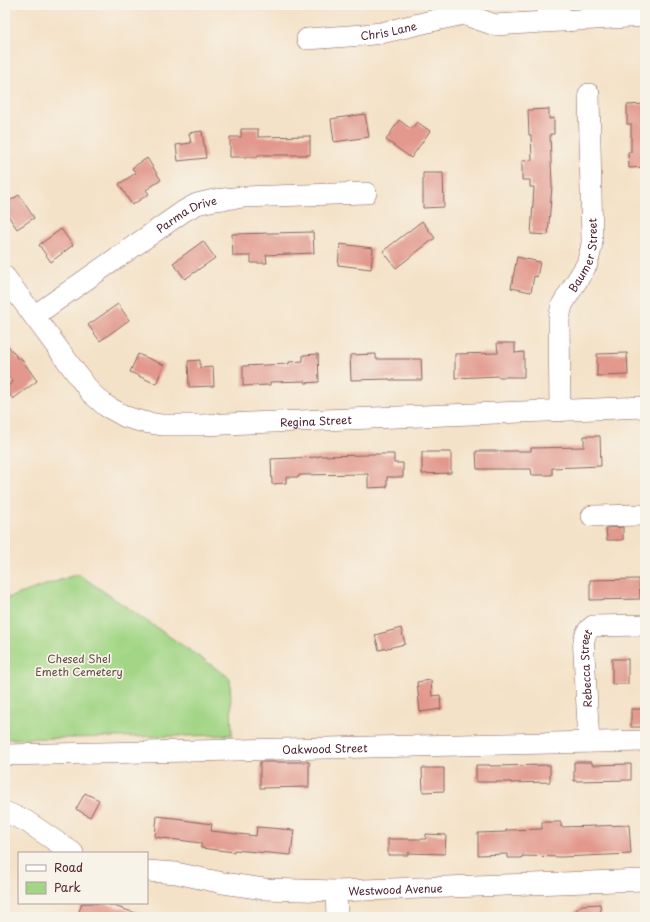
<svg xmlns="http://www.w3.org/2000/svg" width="650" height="922" font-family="'Playpen Sans',sans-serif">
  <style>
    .green { fill: #a2d585; stroke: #767a58 }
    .building { fill: #e2988c }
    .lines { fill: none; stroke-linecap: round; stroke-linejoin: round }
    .minor-casing { stroke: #866362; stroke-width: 22 }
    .minor { stroke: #fff; stroke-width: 21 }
    .labels { text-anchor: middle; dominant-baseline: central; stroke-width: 3.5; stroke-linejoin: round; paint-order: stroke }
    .street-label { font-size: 11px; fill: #4a1f2b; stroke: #f7f3e8 }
    .park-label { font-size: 11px; fill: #604c42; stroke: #f7f3e8 }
  </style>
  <rect width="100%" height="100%" fill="#f7f3e8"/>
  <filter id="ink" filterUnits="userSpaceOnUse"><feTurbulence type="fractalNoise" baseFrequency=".025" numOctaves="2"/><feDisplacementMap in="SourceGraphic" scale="8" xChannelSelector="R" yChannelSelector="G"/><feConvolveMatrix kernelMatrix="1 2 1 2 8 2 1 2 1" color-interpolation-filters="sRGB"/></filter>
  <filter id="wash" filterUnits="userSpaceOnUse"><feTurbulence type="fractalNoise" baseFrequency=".012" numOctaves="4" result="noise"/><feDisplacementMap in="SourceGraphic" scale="16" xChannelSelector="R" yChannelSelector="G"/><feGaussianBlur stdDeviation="0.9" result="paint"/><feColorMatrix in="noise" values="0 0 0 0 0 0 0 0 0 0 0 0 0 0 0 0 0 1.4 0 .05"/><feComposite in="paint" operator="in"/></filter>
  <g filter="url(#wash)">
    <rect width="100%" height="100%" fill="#f4e2c8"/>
    <path class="green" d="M 78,574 L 230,678 L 232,735 L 5,739 L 5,599 Z"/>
    <g id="blocks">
      <g class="building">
        <path d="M 645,104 L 645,167 L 629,168 L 628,152 L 631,152 L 631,124 L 627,124 L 627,105 Z"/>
        <path d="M 549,109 L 549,119 L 554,118 L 554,134 L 550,134 L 552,186 L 548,235 L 531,234 L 534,187 L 530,187 L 530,180 L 522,180 L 522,161 L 532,160 L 531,135 L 529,135 L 528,110 Z"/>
        <path d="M 365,114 L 369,137 L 334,142 L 331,119 Z"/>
        <path d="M 399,120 L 411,129 L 417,122 L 430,131 L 411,158 L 386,140 Z"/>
        <path d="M 241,129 L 258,129 L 258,137 L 310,136 L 310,155 L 258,155 L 258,157 L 230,157 L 230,137 L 241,137 Z"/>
        <path d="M 202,131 L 206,158 L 178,161 L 176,145 L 191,143 L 189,133 Z"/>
        <path d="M 147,158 L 161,180 L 146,190 L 149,194 L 132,205 L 119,184 L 136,173 L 132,168 Z"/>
        <path d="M 423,173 L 443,173 L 444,207 L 423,208 Z"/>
        <path d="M 19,195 L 34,218 L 17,229 L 5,211 L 5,204 Z"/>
        <path d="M 422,221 L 435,238 L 396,268 L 383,251 Z"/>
        <path d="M 61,229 L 73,245 L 51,262 L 39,245 Z"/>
        <path d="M 313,232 L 314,253 L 266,255 L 267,263 L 251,263 L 251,256 L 233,256 L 232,234 Z"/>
        <path d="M 203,241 L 215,258 L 185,279 L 173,263 Z"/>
        <path d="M 340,244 L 373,248 L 371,269 L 338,265 Z"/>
        <path d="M 517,257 L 540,262 L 537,277 L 534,276 L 531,292 L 511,288 Z"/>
        <path d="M 118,304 L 129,320 L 100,341 L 88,325 Z"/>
        <path d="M 5,341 L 18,359 L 20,357 L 37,381 L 13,399 L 5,388 L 13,382 L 5,370 Z"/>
        <path d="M 497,343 L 515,343 L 515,353 L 524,352 L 524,377 L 498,377 L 498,376 L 455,378 L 455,354 L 498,353 Z"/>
        <path d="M 627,353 L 628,375 L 597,376 L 597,354 Z"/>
        <path d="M 138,354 L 164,365 L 156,384 L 130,372 Z"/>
        <path d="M 318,354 L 319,382 L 305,383 L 305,381 L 270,382 L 270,385 L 243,386 L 243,366 L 289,364 L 289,362 L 303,361 L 303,355 Z"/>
        <path d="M 376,354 L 376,359 L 421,359 L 422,380 L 390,380 L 390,379 L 351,380 L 350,355 Z"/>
        <path d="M 200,360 L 200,368 L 213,367 L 214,386 L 189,387 L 188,361 Z"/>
        <path d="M 584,436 L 600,436 L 601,466 L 552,468 L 552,475 L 532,475 L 531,469 L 477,469 L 476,451 L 531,451 L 531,448 L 584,447 Z"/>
        <path d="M 422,452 L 451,452 L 451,473 L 422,474 Z"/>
        <path d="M 368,454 L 394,454 L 394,463 L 403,463 L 403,477 L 387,477 L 387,487 L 368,488 L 368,474 L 299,475 L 299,477 L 286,477 L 286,483 L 272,484 L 271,459 L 318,457 L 318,456 L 368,455 Z"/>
        <path d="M 623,527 L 623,540 L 607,540 L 606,528 Z"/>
        <path d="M 639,579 L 640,599 L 590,600 L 590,580 Z"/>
        <path d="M 401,628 L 405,644 L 379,650 L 375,635 Z"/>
        <rect x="612" y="659" width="16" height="25"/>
        <path d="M 431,680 L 432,696 L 440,695 L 441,709 L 420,712 L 417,682 Z"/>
        <rect x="631" y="709" width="14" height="18"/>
        <path d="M 260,762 L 309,762 L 309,787 L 260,788 Z"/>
        <path d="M 574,762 L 592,762 L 592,765 L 631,764 L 631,780 L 574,781 Z"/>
        <path d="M 476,765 L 490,765 L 490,766 L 550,765 L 550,782 L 511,783 L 511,782 L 476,782 Z"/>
        <path d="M 422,768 L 444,768 L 444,791 L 423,792 Z"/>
        <path d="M 85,793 L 99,800 L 90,817 L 76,809 Z"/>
        <path d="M 157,816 L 183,819 L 183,820 L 212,824 L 211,831 L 256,836 L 257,827 L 294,830 L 291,855 L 234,850 L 234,852 L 201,848 L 201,843 L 155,837 Z"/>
        <path d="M 542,822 L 561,822 L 561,827 L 629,825 L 631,854 L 561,857 L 522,856 L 522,858 L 507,858 L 507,854 L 478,855 L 478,833 L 506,832 L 506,830 L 542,829 Z"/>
        <path d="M 426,834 L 446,835 L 445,854 L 408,853 L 408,855 L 388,855 L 388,839 L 426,839 Z"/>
        <path d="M 82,903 L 104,903 L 139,914 L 139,917 L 77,917 Z"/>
        <path d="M 600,904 L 601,917 L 568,917 L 582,905 Z"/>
      </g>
    </g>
  </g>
  <g filter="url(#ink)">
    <use href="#blocks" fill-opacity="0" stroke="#866362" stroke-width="1"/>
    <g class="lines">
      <g class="minor-casing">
        <g id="minor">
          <path d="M 467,5 L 469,16 L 495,25 L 645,16"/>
          <path d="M 546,5 L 568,21"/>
          <path id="s1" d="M 307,39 L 363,35 L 381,33 L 436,20 L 469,13"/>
          <path id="s2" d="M 5,277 L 91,393 L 106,406 L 126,417 L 143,422 L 162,425 L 202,425 L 645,407"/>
          <path id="s3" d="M 34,316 L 184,211 L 197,204 L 214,200 L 243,197 L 366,193"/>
          <path id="s4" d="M 560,411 L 559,319 L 562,305 L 587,264 L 590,253 L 592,243 L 589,94"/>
          <path d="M 592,516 L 645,515"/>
          <path id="s5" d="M 589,742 L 584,654 C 583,642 583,633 593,626 L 645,625"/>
          <path id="s6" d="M 5,755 L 645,741"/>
          <path d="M 5,812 L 26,821 L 73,853"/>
          <path id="s7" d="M 147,871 L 176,873 L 223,883 L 264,889 L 336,891 L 645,880"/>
          <path d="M 336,891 L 337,917"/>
        </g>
      </g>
      <use href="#minor" class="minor"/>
    </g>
  </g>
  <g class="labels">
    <g class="street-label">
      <text stroke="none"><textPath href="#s1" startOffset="82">Chris Lane</textPath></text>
      <text stroke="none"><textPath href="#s3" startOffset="184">Parma Drive</textPath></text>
      <text stroke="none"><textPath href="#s4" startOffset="162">Baumer Street</textPath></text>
      <text stroke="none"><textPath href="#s2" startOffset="378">Regina Street</textPath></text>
      <text stroke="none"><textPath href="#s5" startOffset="74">Rebecca Street</textPath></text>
      <text stroke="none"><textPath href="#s6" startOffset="320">Oakwood Street</textPath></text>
      <text stroke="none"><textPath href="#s7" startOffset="250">Westwood Avenue</textPath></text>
    </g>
    <g class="park-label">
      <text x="79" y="658">Chesed Shel<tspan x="79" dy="13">Emeth Cemetery</tspan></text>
    </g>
  </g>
  <rect width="650" height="922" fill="none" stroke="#f7f3e8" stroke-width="20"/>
  <rect x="18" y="852" width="130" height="52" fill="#f7f3e8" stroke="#b29e9c"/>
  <rect x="26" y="865" width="20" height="6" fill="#ffffff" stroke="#b29e9c"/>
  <text x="54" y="872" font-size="12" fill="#4a1f2b">Road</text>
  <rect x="26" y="882" width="20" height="12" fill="#a2d585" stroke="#b29e9c"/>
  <text x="54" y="892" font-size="12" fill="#4a1f2b">Park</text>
</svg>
